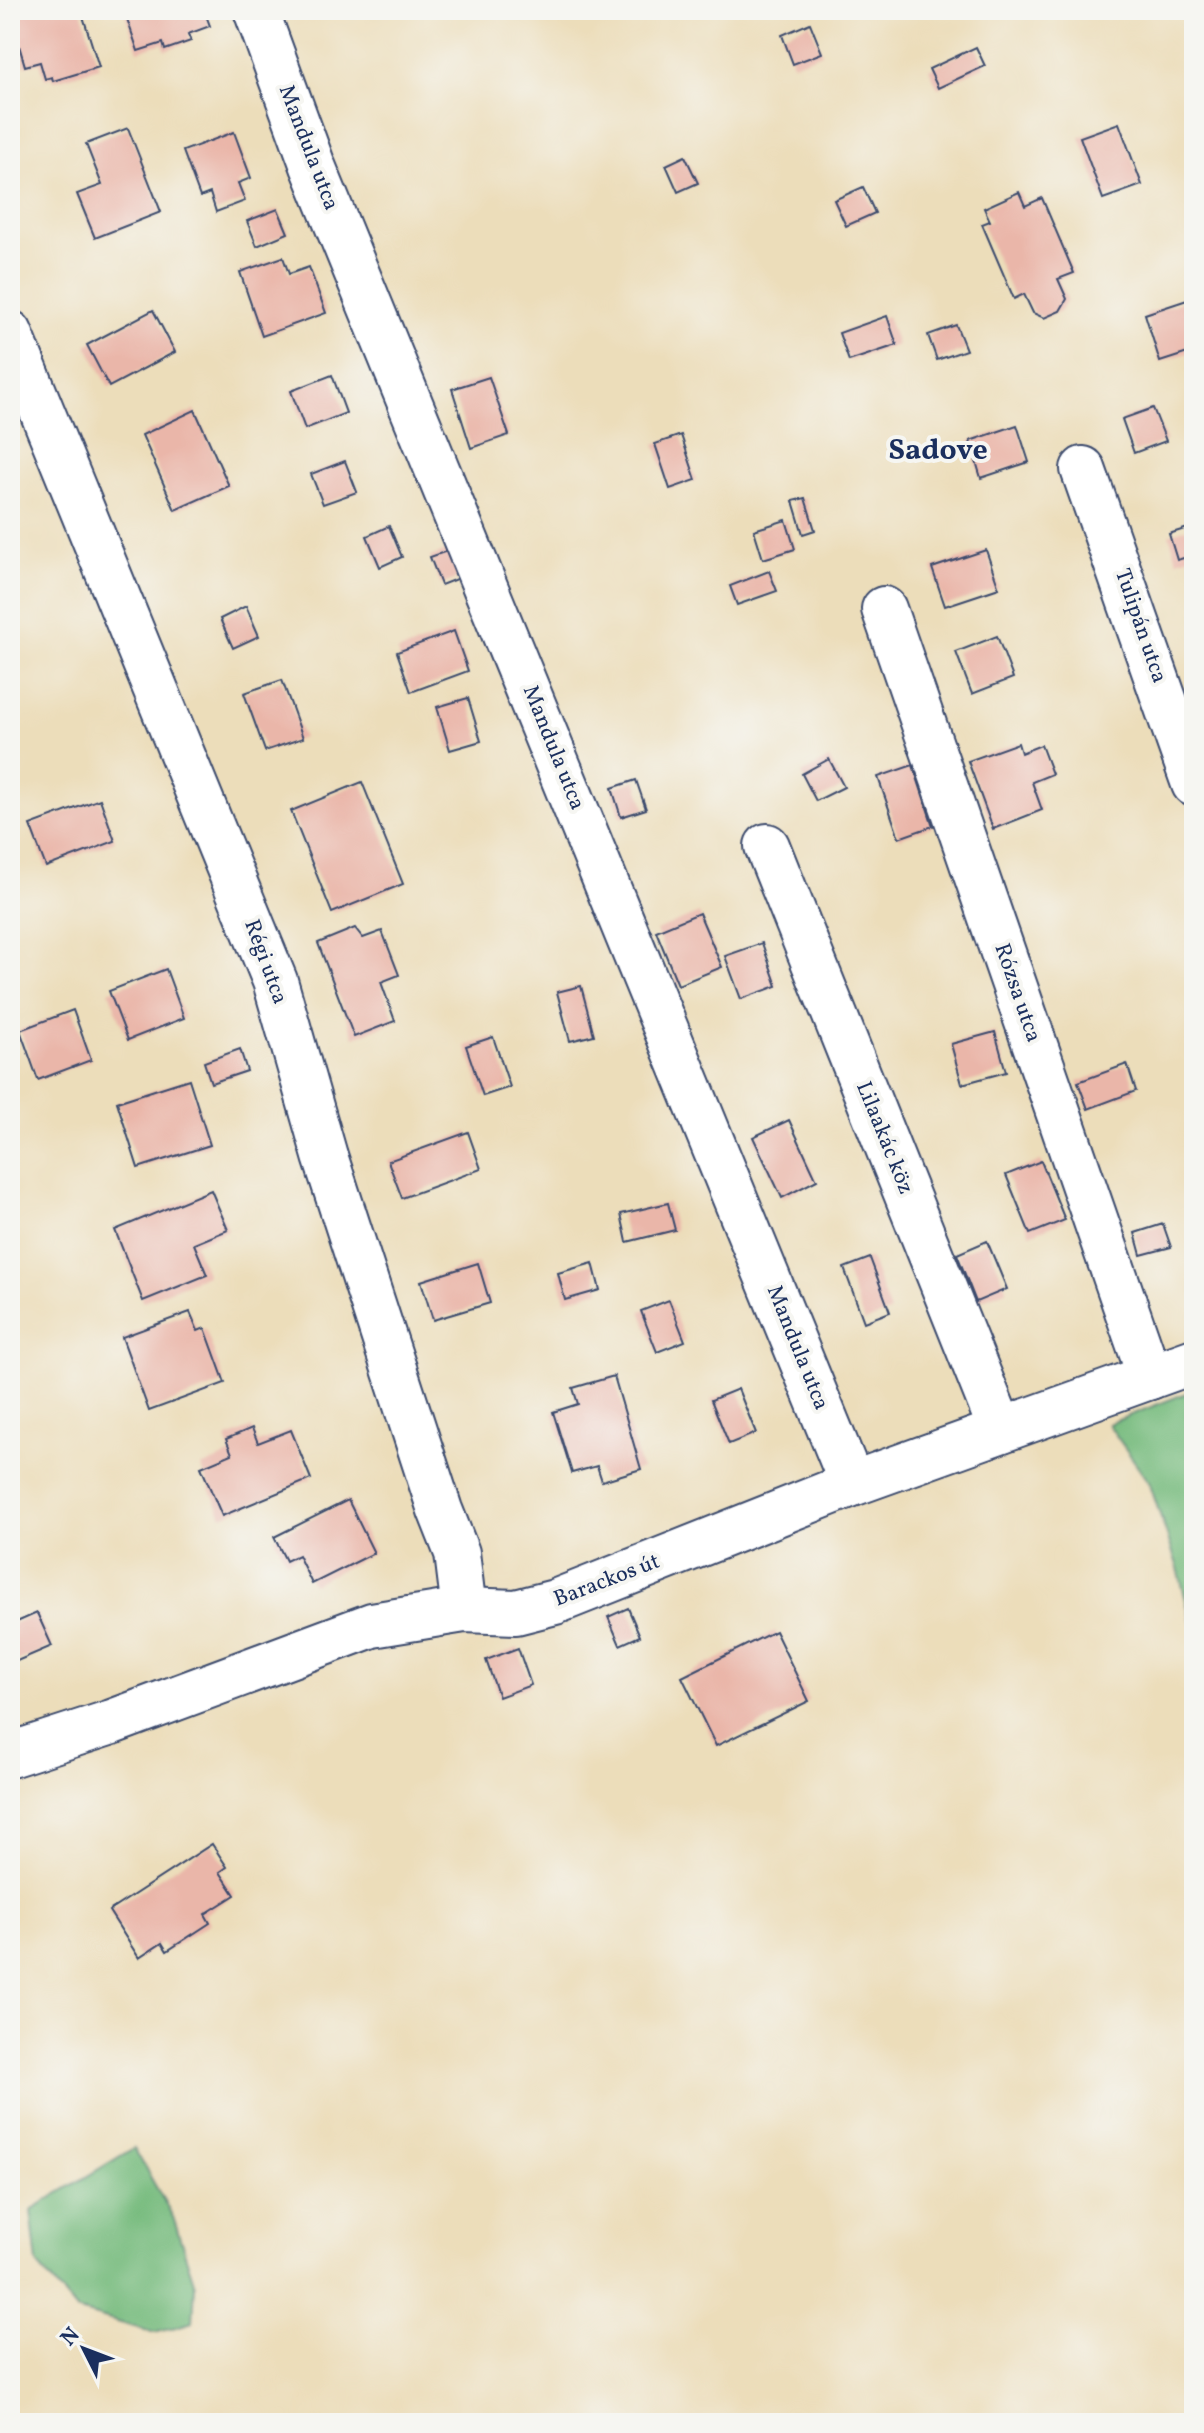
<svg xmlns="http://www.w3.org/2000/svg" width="1204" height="2433" font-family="Vollkorn,serif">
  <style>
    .forest { fill: #78bc7f; stroke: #4a766e; stroke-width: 2 }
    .building { fill: #eab6a9 }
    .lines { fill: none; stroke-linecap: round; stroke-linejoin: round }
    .minor-casing { stroke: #3a496c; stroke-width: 48 }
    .minor { stroke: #fff; stroke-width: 44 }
    .labels { text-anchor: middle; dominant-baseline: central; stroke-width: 8; stroke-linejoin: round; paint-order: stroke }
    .street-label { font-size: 22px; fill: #1b2f5e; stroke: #f6f6f2 }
    .district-label { font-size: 30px; font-weight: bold; fill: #1b2f5e; stroke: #f6f6f2 }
  </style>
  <rect width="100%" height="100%" fill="#f6f6f2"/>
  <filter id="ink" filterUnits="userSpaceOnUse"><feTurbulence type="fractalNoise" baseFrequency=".0125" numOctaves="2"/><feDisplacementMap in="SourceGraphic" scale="16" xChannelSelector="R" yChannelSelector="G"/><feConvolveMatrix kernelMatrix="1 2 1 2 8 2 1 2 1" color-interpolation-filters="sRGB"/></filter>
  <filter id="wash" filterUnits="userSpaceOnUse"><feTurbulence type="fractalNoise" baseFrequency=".006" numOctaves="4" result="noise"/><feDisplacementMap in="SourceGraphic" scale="32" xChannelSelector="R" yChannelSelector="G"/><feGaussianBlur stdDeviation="1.8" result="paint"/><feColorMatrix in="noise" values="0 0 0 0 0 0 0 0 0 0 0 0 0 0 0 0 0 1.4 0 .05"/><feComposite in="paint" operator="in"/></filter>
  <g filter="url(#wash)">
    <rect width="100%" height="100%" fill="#ecddba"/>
    <g class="forest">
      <path d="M 1194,1390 L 1194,1633 L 1178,1568 L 1149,1482 L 1108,1424 Z"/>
      <path d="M 134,2148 L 173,2217 L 195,2285 L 193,2322 L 155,2333 L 76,2310 L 37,2264 L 31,2210 Z"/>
    </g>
    <g id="blocks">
      <g class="building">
        <path d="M 37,10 L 81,10 L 99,67 L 53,81 L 52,77 L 45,79 L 40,62 L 25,66 L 11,18 Z"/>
        <path d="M 124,10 L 204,10 L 210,26 L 188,34 L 191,41 L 165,50 L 163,43 L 138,51 Z"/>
        <path d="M 810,23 L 822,53 L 793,64 L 782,35 Z"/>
        <path d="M 976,47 L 985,66 L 938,88 L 929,69 Z"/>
        <path d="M 1119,123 L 1142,185 L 1103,199 L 1080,137 Z"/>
        <path d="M 128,128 L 161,212 L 95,238 L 77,194 L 102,185 L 86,144 Z"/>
        <path d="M 234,132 L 251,178 L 238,183 L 245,201 L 216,212 L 210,193 L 200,197 L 183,151 Z"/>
        <path d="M 685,156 L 698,183 L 678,192 L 666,165 Z"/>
        <path d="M 863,187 L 875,213 L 846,226 L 834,200 Z"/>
        <path d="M 1019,192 L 1025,206 L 1042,198 L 1074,273 L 1058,279 L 1067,299 L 1060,311 L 1044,318 L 1033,313 L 1024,294 L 1014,299 L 982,224 L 990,221 L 984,208 Z"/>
        <path d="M 278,209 L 288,233 L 257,246 L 247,221 Z"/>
        <path d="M 283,257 L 289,274 L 309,267 L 326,313 L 262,336 L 240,272 Z"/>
        <path d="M 1187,300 L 1194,324 L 1194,351 L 1160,362 L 1145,314 Z"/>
        <path d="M 153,310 L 175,352 L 109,387 L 87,345 Z"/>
        <path d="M 887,316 L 897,345 L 849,361 L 839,333 Z"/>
        <path d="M 956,325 L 966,350 L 937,360 L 928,335 Z"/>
        <path d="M 332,375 L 346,413 L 305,429 L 291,391 Z"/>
        <path d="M 489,377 L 509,435 L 471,448 L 452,389 Z"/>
        <path d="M 1153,408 L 1166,441 L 1134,453 L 1122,419 Z"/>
        <path d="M 195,410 L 229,486 L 175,510 L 142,435 Z"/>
        <path d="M 1017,425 L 1029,462 L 981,478 L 970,441 Z"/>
        <path d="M 681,435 L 696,480 L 670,489 L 655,444 Z"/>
        <path d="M 345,461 L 357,492 L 323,504 L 311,474 Z"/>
        <path d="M 805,498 L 815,530 L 803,534 L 793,501 Z"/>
        <path d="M 786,520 L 795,549 L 763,559 L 754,530 Z"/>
        <path d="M 389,526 L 402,557 L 380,567 L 367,536 Z"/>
        <path d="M 1194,526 L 1194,555 L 1177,560 L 1169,534 Z"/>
        <path d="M 453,549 L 464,576 L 441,585 L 430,557 Z"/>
        <path d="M 986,550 L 999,588 L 945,606 L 932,568 Z"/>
        <path d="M 769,571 L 777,591 L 737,605 L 730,586 Z"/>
        <path d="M 246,606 L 259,636 L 233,648 L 220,619 Z"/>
        <path d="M 454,631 L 468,671 L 411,692 L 397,652 Z"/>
        <path d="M 997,636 L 1013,678 L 972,694 L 956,652 Z"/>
        <path d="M 282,680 L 303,738 L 265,751 L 244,693 Z"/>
        <path d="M 468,698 L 481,741 L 450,750 L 437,707 Z"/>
        <path d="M 1018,743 L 1021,753 L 1041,745 L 1052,774 L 1032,782 L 1042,810 L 993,829 L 968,761 Z"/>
        <path d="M 829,759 L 844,787 L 816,801 L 802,774 Z"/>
        <path d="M 913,765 L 933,826 L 899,838 L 878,777 Z"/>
        <path d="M 636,780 L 646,809 L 621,817 L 612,788 Z"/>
        <path d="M 362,782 L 403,884 L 332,913 L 291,811 Z"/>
        <path d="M 100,799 L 115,841 L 46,867 L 30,825 Z"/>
        <path d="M 699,913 L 722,967 L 678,985 L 656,931 Z"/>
        <path d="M 355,928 L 363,938 L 382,931 L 399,975 L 381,982 L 395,1021 L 354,1037 L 318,943 Z"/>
        <path d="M 762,943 L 777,986 L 741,999 L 725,956 Z"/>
        <path d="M 166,969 L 184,1018 L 128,1040 L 109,991 Z"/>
        <path d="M 581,986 L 594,1035 L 570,1041 L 557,992 Z"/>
        <path d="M 73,1010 L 91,1060 L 38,1080 L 20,1030 Z"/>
        <path d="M 995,1032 L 1006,1072 L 962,1084 L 951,1044 Z"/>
        <path d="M 493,1037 L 510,1087 L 483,1096 L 466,1046 Z"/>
        <path d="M 240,1049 L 247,1071 L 211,1083 L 204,1062 Z"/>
        <path d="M 1127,1064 L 1136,1091 L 1088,1109 L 1078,1082 Z"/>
        <path d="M 189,1079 L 210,1145 L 138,1168 L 117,1102 Z"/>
        <path d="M 789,1120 L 817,1180 L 782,1198 L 753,1137 Z"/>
        <path d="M 468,1132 L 481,1169 L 402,1198 L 388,1161 Z"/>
        <path d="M 1041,1161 L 1065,1220 L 1030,1234 L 1006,1175 Z"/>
        <path d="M 211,1190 L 228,1230 L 194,1244 L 207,1275 L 143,1301 L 115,1230 Z"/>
        <path d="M 668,1203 L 675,1230 L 627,1242 L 621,1214 Z"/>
        <path d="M 1163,1224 L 1171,1247 L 1141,1255 L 1135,1233 Z"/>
        <path d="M 987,1241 L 1007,1289 L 976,1302 L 957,1254 Z"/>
        <path d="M 870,1258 L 890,1312 L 864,1322 L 844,1268 Z"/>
        <path d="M 478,1263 L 490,1303 L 433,1320 L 421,1281 Z"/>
        <path d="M 593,1263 L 600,1290 L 565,1300 L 558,1273 Z"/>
        <path d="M 669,1300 L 685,1341 L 657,1352 L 641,1311 Z"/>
        <path d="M 190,1312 L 198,1331 L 205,1328 L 225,1383 L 149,1411 L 122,1337 Z"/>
        <path d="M 614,1376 L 641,1469 L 602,1481 L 597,1466 L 572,1473 L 553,1412 L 578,1404 L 573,1388 Z"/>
        <path d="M 738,1389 L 756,1433 L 729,1444 L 711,1400 Z"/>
        <path d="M 252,1428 L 258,1443 L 291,1430 L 311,1479 L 222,1516 L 201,1467 L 232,1454 L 226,1439 Z"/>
        <path d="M 348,1500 L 374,1553 L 312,1584 L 298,1555 L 286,1561 L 274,1537 Z"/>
        <path d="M 628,1608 L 640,1636 L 620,1645 L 608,1617 Z"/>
        <path d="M 37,1613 L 52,1646 L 10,1664 L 10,1625 Z"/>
        <path d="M 775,1631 L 809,1701 L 716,1746 L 682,1677 Z"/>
        <path d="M 518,1648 L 531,1685 L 499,1697 L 486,1660 Z"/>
        <path d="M 212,1844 L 227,1867 L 220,1872 L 235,1895 L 205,1914 L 210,1923 L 167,1951 L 162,1943 L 139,1958 L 109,1911 Z"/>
      </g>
    </g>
  </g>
  <g filter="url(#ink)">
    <use href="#blocks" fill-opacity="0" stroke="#3a496c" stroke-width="2"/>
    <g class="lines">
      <g class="minor-casing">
        <g id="minor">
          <path d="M 256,10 L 313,166 L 852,1484"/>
          <path d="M 10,333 L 275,981 L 325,1156 L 440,1510 L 457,1553 L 464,1610"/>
          <path d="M 1083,469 L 1194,784"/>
          <path d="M 884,609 L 1150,1377"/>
          <path d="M 767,846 L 1001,1430"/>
          <path d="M 10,1755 L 112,1722 L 372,1625 L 464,1610 L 516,1612 L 555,1602 L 852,1484 L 1194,1361"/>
        </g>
      </g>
      <use href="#minor" class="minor"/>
    </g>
  </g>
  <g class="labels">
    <g class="street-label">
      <text transform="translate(308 148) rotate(69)">Mandula utca</text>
      <text transform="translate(1140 626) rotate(71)">Tulipán utca</text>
      <text transform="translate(553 748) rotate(68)">Mandula utca</text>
      <text transform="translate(265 962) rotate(70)">Régi utca</text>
      <text transform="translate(1017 993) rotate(71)">Rózsa utca</text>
      <text transform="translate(884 1138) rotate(68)">Lilaakác köz</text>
      <text transform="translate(797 1348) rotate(68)">Mandula utca</text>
      <text transform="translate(607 1581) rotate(-21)">Barackos út</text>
    </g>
    <g class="district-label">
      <text x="938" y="451">Sadove</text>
    </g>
  </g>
  <rect width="1204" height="2433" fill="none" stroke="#f6f6f2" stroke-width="40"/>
  <g transform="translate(84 2349) rotate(312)" stroke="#f6f6f2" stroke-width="6" paint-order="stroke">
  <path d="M0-6L14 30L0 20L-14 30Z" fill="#1b2f5e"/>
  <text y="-12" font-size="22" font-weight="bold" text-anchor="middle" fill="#1b2f5e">N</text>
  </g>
</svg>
